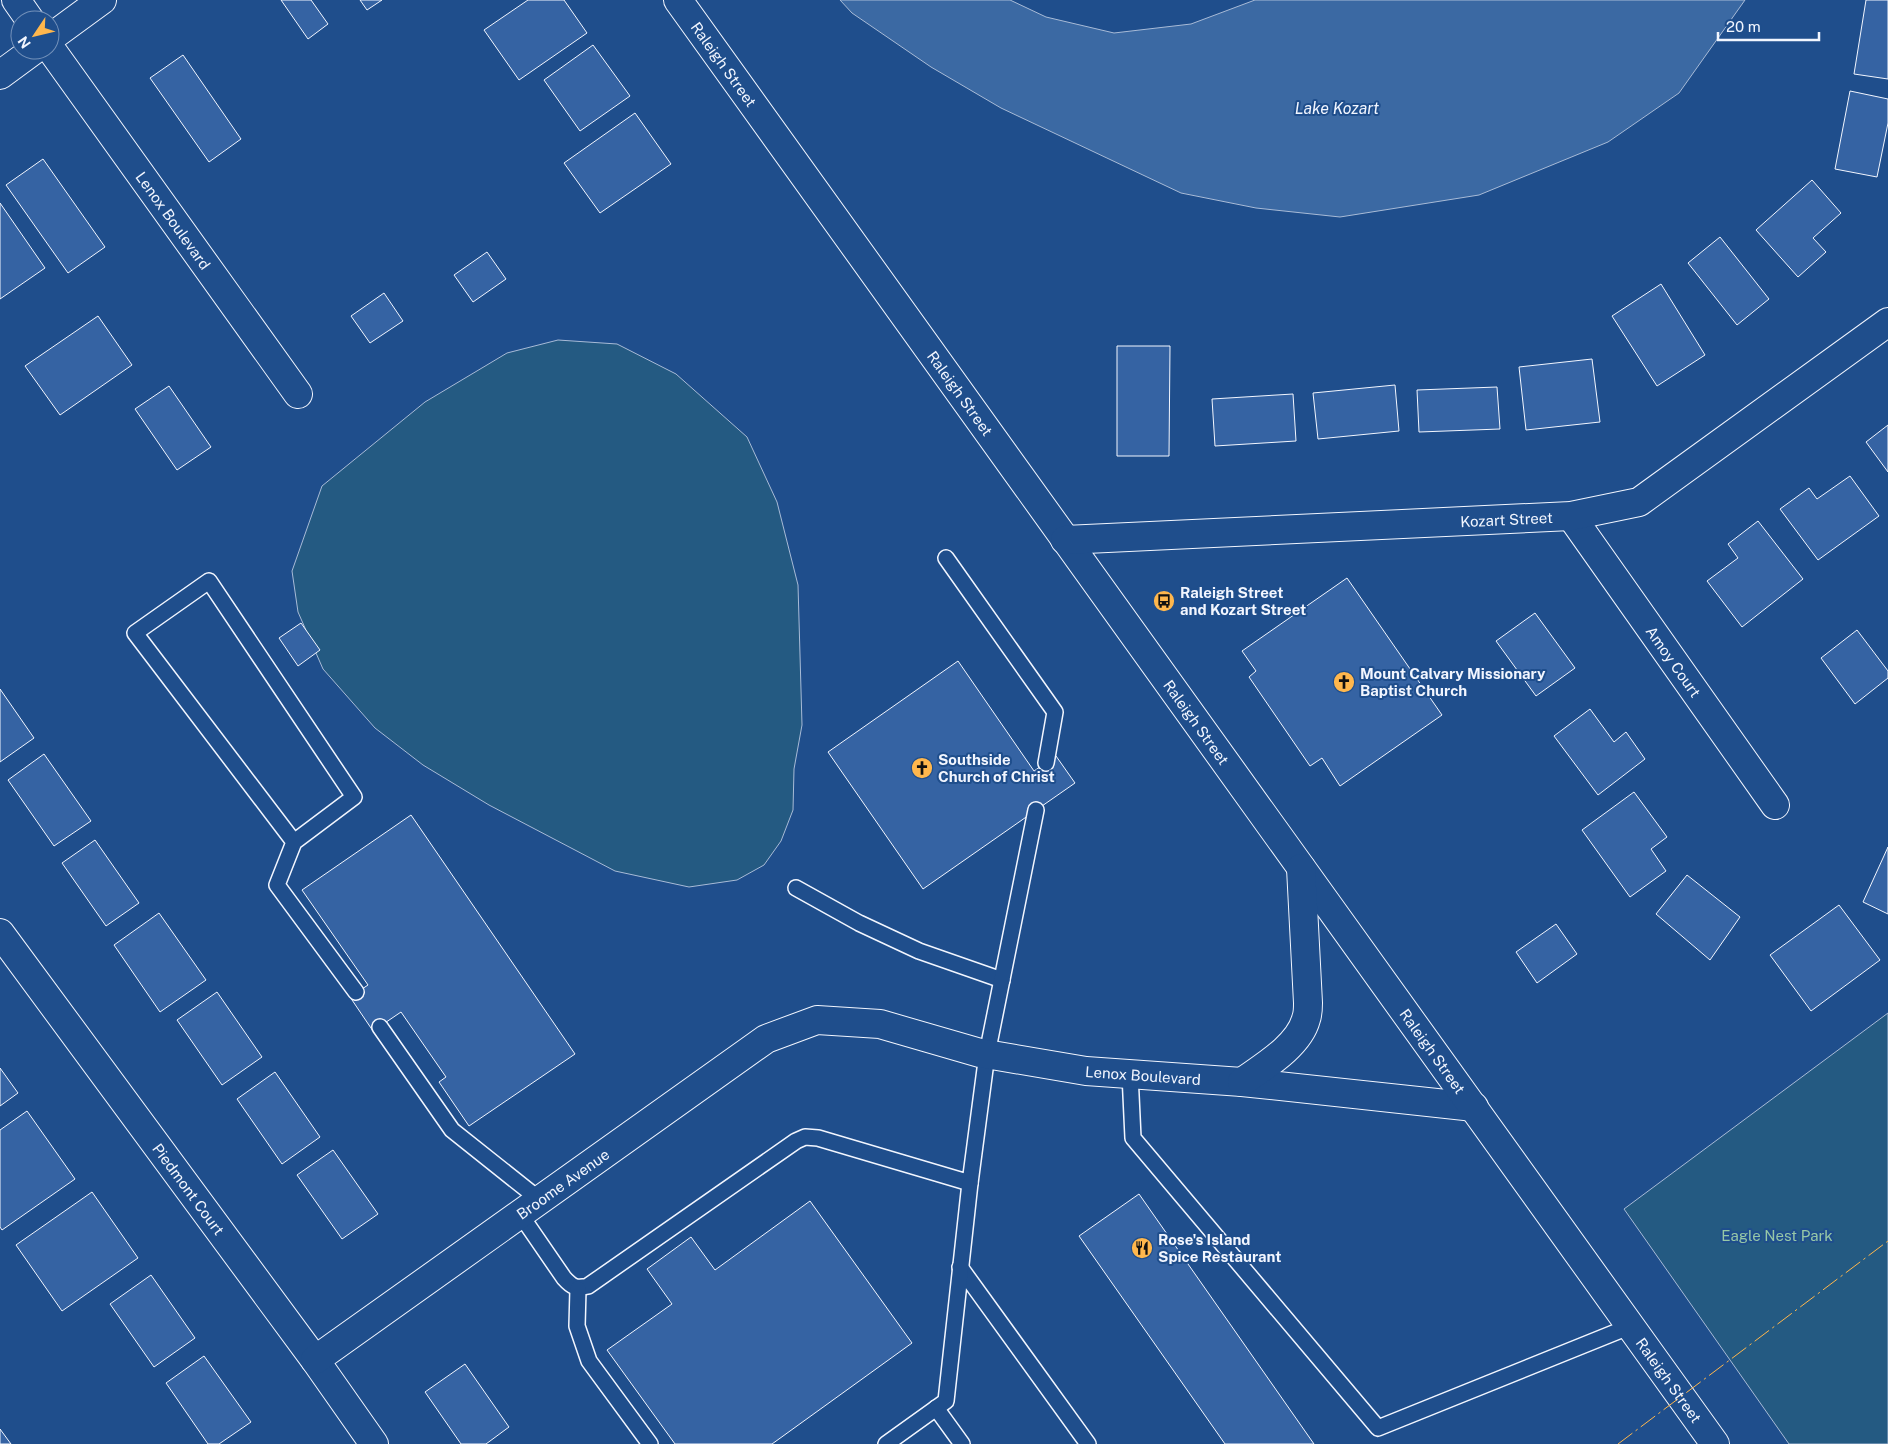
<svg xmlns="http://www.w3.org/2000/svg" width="1888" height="1444" font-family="'Public Sans',sans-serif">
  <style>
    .green { fill: #245a82; stroke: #a8bbd7 }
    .water { fill: #3b69a3; stroke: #a8bbd7 }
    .building { fill: #3563a3; stroke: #f2f6ff }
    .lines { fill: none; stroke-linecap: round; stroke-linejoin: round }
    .lane-casing { stroke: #f2f6ff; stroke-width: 18 }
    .street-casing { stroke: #f2f6ff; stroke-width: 30 }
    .secondary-casing { stroke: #f2f6ff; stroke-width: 30 }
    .lane { stroke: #1f4e8c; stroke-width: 15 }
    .street { stroke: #1f4e8c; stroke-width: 28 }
    .secondary { stroke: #1f4e8c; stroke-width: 28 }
    .power { stroke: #ffb74d; stroke-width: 1; stroke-dasharray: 18 4 2.5 4; stroke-linecap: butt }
    .labels { text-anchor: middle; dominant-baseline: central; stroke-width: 4; stroke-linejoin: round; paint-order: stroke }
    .street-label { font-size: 15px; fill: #f2f6ff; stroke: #1f4e8c }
    .poi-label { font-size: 15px; font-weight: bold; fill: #f2f6ff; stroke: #1f4e8c; text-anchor: start }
    .park-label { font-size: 15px; fill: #97c8a6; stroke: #1f4e8c }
    .water-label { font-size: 16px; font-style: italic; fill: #f2f6ff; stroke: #1f4e8c }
  </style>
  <rect width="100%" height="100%" fill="#1f4e8c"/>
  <g class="green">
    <path d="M 558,340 L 617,344 L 676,374 L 747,437 L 777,502 L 798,585 L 802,725 L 794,769 L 793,810 L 781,841 L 764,865 L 737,880 L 689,887 L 615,871 L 489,805 L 423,765 L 375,728 L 323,669 L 298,612 L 292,571 L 322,486 L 425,402 L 507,353 Z"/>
    <path d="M 1888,1013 L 1888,1444 L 1789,1444 L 1624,1209 Z"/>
  </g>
  <path class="water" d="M 840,0 L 1010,0 L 1046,17 L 1114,33 L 1191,24 L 1255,0 L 1745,0 L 1679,93 L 1608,142 L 1479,195 L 1340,217 L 1256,208 L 1181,193 L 1001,108 L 931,67 L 852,13 Z"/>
  <g class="building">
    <path d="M 281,0 L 311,0 L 328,24 L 308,39 Z"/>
    <path d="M 360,0 L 382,0 L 367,10 Z"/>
    <path d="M 528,0 L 564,0 L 587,33 L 519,80 L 484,30 Z"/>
    <path d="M 1866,0 L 1888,0 L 1888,79 L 1854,74 Z"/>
    <path d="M 593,45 L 630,96 L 580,131 L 544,80 Z"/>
    <path d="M 183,55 L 241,139 L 209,162 L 150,78 Z"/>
    <path d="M 1850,91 L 1888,99 L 1888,123 L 1877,177 L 1835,169 Z"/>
    <path d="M 635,113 L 671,164 L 600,213 L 564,163 Z"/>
    <path d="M 43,159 L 105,247 L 68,273 L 6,185 Z"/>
    <path d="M 1812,180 L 1841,213 L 1813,238 L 1826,252 L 1798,277 L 1756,230 Z"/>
    <path d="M 0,203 L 45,268 L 0,299 Z"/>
    <path d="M 1720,237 L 1769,299 L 1737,325 L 1688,263 Z"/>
    <path d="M 487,252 L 506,279 L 473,302 L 454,275 Z"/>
    <path d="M 1661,284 L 1705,355 L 1657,386 L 1612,316 Z"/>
    <path d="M 384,293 L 403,321 L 370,343 L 351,316 Z"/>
    <path d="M 98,316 L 132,365 L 60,415 L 25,366 Z"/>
    <path d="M 1117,346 L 1170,346 L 1169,456 L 1117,456 Z"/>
    <path d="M 1592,359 L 1600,422 L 1526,430 L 1519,367 Z"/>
    <path d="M 1395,385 L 1399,431 L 1318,439 L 1313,393 Z"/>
    <path d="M 169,386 L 211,447 L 177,470 L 135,409 Z"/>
    <path d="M 1497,387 L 1500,429 L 1419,432 L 1417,390 Z"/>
    <path d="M 1293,394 L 1296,441 L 1215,446 L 1212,399 Z"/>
    <path d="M 1888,425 L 1888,472 L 1866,442 Z"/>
    <path d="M 1850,476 L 1879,516 L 1818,560 L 1780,509 L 1809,488 L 1817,499 Z"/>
    <path d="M 1758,521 L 1803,579 L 1742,627 L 1707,581 L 1738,558 L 1728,544 Z"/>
    <path d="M 1347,578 L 1442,715 L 1340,786 L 1322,758 L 1310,766 L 1249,677 L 1256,671 L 1242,651 Z"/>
    <path d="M 1535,613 L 1575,668 L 1536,696 L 1496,641 Z"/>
    <path d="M 301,623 L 320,650 L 298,666 L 279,638 Z"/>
    <path d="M 1857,630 L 1888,671 L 1888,678 L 1855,704 L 1821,658 Z"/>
    <path d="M 958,661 L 1034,771 L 1056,756 L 1075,783 L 923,889 L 828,752 Z"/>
    <path d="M 0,689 L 34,738 L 0,762 Z"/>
    <path d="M 1590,709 L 1614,742 L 1626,732 L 1645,759 L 1598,795 L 1554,736 Z"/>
    <path d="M 44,754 L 91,821 L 54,846 L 8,780 Z"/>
    <path d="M 1634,792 L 1667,837 L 1651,849 L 1666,871 L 1630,897 L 1582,830 Z"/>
    <path d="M 411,815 L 575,1054 L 469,1126 L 439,1082 L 446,1077 L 401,1012 L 373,1031 L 350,997 L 368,985 L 302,890 Z"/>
    <path d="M 95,840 L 139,903 L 106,926 L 62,863 Z"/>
    <path d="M 1888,847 L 1888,914 L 1863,902 Z"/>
    <path d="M 1687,875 L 1740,917 L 1710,960 L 1656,914 Z"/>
    <path d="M 1839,905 L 1880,960 L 1811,1011 L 1770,955 Z"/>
    <path d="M 159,913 L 206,980 L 160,1012 L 114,945 Z"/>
    <path d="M 1556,924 L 1577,954 L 1537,983 L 1516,952 Z"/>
    <path d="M 217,992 L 262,1057 L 222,1085 L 177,1020 Z"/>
    <path d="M 0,1068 L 18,1093 L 0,1106 Z"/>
    <path d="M 275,1072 L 320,1137 L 282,1164 L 237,1099 Z"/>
    <path d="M 27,1111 L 75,1179 L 2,1230 L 0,1227 L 0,1130 Z"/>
    <path d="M 333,1150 L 378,1214 L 342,1239 L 297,1175 Z"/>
    <path d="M 92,1192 L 138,1258 L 62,1311 L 16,1245 Z"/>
    <path d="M 1139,1194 L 1314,1444 L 1225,1444 L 1079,1236 Z"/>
    <path d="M 810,1201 L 912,1343 L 772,1444 L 675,1444 L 607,1350 L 672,1304 L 647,1269 L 691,1237 L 715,1270 Z"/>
    <path d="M 151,1275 L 195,1338 L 154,1367 L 110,1304 Z"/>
    <path d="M 204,1356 L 251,1422 L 219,1444 L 208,1444 L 166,1383 Z"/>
    <path d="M 465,1364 L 509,1427 L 486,1444 L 461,1444 L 425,1392 Z"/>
    <path d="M 0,1429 L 11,1444 L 0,1444 Z"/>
  </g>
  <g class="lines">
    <g class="lane-casing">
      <g id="lane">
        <path d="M 946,558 L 1055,712 L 1046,763"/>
        <path d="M 294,842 L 354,797 L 209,581 L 135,633 L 294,842 L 277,885 L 356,992"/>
        <path d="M 796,888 L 859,923 L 919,951 L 1002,980"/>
        <path d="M 380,1027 L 452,1130 L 540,1200"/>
        <path d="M 1130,1074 L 1133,1138 L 1378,1428 L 1631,1326"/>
        <path d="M 520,1214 L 564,1278 C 572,1287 576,1289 588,1286 L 796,1141 L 805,1137 L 818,1138 L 970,1183 L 987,1054 L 1036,810"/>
        <path d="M 960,1267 L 1088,1444"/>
        <path d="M 578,1289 L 577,1326 L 589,1361 L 650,1444"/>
        <path d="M 936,1408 L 962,1444"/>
        <path d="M 886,1444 L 946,1401 L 970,1183"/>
      </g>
    </g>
    <g class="street-casing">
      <g id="street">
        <path d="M 16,0 L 30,20"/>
        <path d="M 50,38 L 102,0"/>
        <path id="s1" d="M 50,48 L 298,394"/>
        <path d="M 0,75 L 34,50"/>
        <path id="s2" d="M 1571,516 L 1775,805"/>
        <path id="s3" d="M 0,933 L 315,1360 L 374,1444"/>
        <path id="s4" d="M 315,1360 L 766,1039 L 817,1020 L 880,1024 L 980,1053 L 1086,1071 L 1242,1082 L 1474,1107"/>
      </g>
    </g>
    <g class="secondary-casing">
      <g id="secondary">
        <path id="s5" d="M 678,0 L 1715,1444"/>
        <path id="s6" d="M 1065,540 L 1571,516 L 1639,502 L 1888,322"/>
        <path d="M 1242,1082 C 1263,1067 1299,1046 1306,1019 C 1308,1014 1308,1008 1308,1003 L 1301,868"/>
      </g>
    </g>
    <use href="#lane" class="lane"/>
    <use href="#street" class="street"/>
    <use href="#secondary" class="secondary"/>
    <path class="power" d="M 1618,1444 L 1888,1241"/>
  </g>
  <defs>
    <g id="bus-disc" transform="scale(1.125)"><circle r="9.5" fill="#ffb74d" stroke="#1f4e8c"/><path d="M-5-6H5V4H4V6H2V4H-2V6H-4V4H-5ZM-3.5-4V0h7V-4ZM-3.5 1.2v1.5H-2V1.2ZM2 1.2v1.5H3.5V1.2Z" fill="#111"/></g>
    <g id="church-disc" transform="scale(1.125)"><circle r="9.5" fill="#ffb74d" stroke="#1f4e8c"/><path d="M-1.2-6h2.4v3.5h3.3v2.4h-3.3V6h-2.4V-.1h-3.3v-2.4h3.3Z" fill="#111"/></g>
    <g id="restaurant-disc" transform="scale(1.125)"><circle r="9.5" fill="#ffb74d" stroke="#1f4e8c"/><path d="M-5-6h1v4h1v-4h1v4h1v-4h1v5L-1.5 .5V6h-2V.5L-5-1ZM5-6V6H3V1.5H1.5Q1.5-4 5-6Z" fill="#111"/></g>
  </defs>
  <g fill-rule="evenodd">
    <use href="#bus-disc" x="1164" y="601"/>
    <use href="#church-disc" x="1344" y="682"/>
    <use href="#church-disc" x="922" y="768"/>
    <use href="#restaurant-disc" x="1142" y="1248"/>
  </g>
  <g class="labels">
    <g class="street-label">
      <text stroke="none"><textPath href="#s5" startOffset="79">Raleigh Street</textPath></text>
      <text stroke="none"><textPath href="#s1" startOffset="212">Lenox Boulevard</textPath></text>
      <text stroke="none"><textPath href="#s5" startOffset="484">Raleigh Street</textPath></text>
      <text stroke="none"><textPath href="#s6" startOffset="442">Kozart Street</textPath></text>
      <text stroke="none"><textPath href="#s2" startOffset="178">Amoy Court</textPath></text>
      <text stroke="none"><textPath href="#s5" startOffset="889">Raleigh Street</textPath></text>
      <text stroke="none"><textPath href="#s5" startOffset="1294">Raleigh Street</textPath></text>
      <text stroke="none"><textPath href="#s4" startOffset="940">Lenox Boulevard</textPath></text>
      <text stroke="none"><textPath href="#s4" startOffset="304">Broome Avenue</textPath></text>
      <text stroke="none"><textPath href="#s3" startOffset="318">Piedmont Court</textPath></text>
      <text stroke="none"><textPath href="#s5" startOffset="1699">Raleigh Street</textPath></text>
    </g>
    <g class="poi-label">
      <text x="1180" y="592">Raleigh Street<tspan x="1180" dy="17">and Kozart Street</tspan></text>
      <text x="1360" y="673">Mount Calvary Missionary<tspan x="1360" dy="17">Baptist Church</tspan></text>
      <text x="938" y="759">Southside<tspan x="938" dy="17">Church of Christ</tspan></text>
      <text x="1158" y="1239">Rose's Island<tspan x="1158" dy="17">Spice Restaurant</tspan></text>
    </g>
    <g class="park-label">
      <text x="1777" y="1235">Eagle Nest Park</text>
    </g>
    <g class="water-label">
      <text x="1337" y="108">Lake Kozart</text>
    </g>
  </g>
  <g transform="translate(35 35) rotate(235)"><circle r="24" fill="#1f4e8c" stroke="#7391ba"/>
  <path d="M0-4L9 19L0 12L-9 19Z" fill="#ffb74d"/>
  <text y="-8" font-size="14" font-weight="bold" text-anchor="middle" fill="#f2f6ff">N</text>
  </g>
  <path d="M1718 32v8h101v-8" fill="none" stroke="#f2f6ff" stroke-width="2.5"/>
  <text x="1726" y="32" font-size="15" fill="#f2f6ff" stroke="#1f4e8c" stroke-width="4" paint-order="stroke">20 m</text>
</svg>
